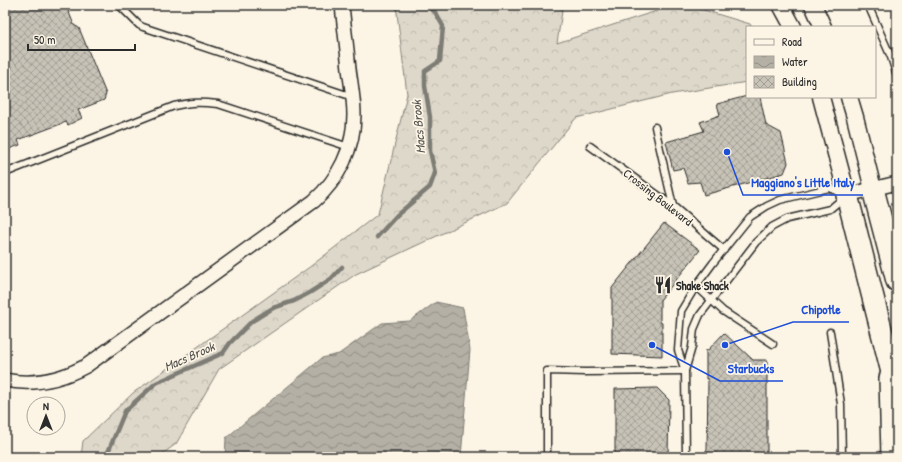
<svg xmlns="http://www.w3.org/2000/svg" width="902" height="462" font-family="'Patrick Hand',sans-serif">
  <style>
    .forest { fill: url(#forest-crowns); stroke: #84827a }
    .water { fill: url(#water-waves); stroke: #7d7b74 }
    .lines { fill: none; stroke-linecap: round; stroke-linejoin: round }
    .stream { stroke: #7d7b74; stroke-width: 4.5 }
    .building { fill: url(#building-cross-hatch); stroke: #2b2b2b }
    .service-casing { stroke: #2b2b2b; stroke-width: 9 }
    .minor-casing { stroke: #2b2b2b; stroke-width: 16 }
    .tertiary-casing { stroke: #2b2b2b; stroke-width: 19 }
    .trunk-casing { stroke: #2b2b2b; stroke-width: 24 }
    .service { stroke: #fcf5e5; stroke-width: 6 }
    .minor { stroke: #fcf5e5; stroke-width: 13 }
    .tertiary { stroke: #fcf5e5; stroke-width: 16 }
    .trunk { stroke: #fcf5e5; stroke-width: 21 }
    .labels { text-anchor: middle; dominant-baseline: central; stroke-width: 3.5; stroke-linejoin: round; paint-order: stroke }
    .street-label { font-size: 12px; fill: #2b2b2b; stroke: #fcf5e5 }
    .poi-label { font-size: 12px; font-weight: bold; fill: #2b2b2b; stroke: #fcf5e5; text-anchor: start }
    .water-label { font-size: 13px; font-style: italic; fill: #545350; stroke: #fcf5e5 }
    .leader { fill: none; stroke: #1d4ed8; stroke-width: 1.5 }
    .callout-dot { fill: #1d4ed8; stroke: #fcf5e5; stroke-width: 1.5 }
    .callout-label { font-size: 13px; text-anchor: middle; font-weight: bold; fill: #1d4ed8; stroke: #fcf5e5; stroke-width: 3.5; stroke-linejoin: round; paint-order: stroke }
  </style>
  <defs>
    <pattern id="forest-crowns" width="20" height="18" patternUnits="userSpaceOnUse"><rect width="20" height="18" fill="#ded8ca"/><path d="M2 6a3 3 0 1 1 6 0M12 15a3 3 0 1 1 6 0" fill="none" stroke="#bfbaae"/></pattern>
    <pattern id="water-waves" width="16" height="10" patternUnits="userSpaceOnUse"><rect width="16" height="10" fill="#b4b0a5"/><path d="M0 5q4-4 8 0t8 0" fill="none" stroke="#938f87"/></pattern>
    <pattern id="building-cross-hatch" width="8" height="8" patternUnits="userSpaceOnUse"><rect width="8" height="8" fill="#c8c3b7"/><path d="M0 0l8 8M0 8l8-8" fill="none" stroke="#a39f95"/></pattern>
  </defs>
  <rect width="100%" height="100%" fill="#fcf5e5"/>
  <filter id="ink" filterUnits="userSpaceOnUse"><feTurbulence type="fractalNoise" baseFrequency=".025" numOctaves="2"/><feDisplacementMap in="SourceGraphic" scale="8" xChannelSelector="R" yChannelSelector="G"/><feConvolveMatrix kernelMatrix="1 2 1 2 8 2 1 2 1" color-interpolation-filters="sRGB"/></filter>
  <g filter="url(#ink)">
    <path class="forest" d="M 396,5 L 563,5 L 557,43 L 675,5 L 687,5 L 750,24 L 752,27 L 747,27 L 747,82 L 672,94 L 576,118 L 507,203 L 356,274 L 219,369 L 176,444 L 158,457 L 81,457 L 83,441 L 133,393 L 311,266 L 378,214 L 407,94 Z"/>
    <path class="water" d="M 436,302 L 463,308 L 470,350 L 461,457 L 225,457 L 226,438 L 322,358 L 339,354 L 382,323 L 410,321 Z"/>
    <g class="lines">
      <g class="stream">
        <path d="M 377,237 L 397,215 L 430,187 L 435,173 L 430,151 L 430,117 L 425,86 L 425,71 L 440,61 L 443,26 L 435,12 L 426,5"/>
        <path d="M 106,457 L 125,411 L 156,383 L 223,353 L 230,343 L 252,321 L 273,308 L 294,301 L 309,293 L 331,279 L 342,267"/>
      </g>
    </g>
    <g class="building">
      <path d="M 5,5 L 66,5 L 74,25 L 79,28 L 106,94 L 104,100 L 78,110 L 82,118 L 68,125 L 66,122 L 18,140 L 20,145 L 6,150 Z"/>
      <path d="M 747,96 L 760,97 L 766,125 L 781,133 L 788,163 L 784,173 L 704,195 L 700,182 L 688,183 L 683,168 L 673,170 L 666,142 L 704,131 L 700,122 L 720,115 L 717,104 Z"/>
      <path d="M 664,223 L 700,250 L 660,300 L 660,322 L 662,323 L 662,356 L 612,354 L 612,288 Z"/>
      <path d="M 724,333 L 753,360 L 767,360 L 767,457 L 706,457 L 706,450 L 707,450 L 708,379 L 706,379 L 706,350 L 708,350 Z"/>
      <path d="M 657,388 L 669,400 L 668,457 L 615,457 L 615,389 Z"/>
    </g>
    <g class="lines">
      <g class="service-casing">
        <g id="service">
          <path d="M 119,5 L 139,25 L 143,27 L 353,97"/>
          <path d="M 868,5 L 891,57 L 897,76"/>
          <path d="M 655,127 L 673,206"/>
          <path d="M 590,146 L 673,206 L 724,250"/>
          <path d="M 5,173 L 174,106 C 192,102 201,102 218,104 L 349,147"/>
          <path d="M 696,286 L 723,311 L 773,344"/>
          <path d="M 830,332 L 841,404 L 842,457"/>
          <path d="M 685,371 L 692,347 L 694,329 L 700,315 L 756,242 L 772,227 L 787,219 L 830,209 L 847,195 L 829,188 L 780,200 L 767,206 L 750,217 L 713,263 L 696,286 L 681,311 L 678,350 L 685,371 L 686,457"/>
          <path d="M 547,457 L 547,371 L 585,372 L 685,371"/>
        </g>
      </g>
      <g class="minor-casing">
        <g id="minor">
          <path d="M 847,195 L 897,183"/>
          <path d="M 5,380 C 34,386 60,380 86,366 L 314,201 C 339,179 354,148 354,115 C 354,99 351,84 349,69 C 347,48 344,26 342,5"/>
        </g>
      </g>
      <g class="tertiary-casing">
        <g id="tertiary">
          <path d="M 781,5 L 793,27"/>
          <path d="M 813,5 L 823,27"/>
          <path d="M 821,97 L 847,195"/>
          <path d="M 849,97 L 855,117 L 873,189"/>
        </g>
      </g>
      <g class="trunk-casing">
        <g id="trunk">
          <path d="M 873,189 L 897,281"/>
          <path d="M 847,195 L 897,392"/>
          <path d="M 890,378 L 892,457"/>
        </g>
      </g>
      <use href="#service" class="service"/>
      <use href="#minor" class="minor"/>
      <use href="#tertiary" class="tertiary"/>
      <use href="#trunk" class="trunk"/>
    </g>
  </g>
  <defs>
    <g id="restaurant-bare" transform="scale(1.38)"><path d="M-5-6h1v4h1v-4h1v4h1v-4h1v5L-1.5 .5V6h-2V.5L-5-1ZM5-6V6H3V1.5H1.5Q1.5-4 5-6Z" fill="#2b2b2b" stroke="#fcf5e5" stroke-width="2.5" paint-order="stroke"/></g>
  </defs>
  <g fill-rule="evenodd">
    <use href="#restaurant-bare" x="663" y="285"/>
  </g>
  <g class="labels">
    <g class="street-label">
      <text transform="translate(658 197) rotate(38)">Crossing Boulevard</text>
    </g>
    <g class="poi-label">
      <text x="676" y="285">Shake Shack</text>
    </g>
    <g class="water-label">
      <text transform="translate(418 127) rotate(-95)">Macs Brook</text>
      <text transform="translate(189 356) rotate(-24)">Macs Brook</text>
    </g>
  </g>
  <path class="leader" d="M727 152L743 195H863M725 345L793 322H849M652 345L720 381H783"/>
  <g class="callout-dot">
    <circle cx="727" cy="152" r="4"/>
    <circle cx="725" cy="345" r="4"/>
    <circle cx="652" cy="345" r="4"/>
  </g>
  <g class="callout-label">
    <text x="803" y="187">Maggiano's Little Italy</text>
    <text x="821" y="314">Chipotle</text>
    <text x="751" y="373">Starbucks</text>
  </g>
  <rect width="902" height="462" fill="none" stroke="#fcf5e5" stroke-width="20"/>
  <rect x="10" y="10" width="882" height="442" fill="none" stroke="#2b2b2b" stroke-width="1.5" filter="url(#ink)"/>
  <rect x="746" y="26" width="130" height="72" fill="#fcf5e5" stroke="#a8a49b"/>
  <rect x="754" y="39" width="20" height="6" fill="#fcf5e5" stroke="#a8a49b"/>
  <text x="782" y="46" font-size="12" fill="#2b2b2b">Road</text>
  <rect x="754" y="56" width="20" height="12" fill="url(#water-waves)" stroke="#a8a49b"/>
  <text x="782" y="66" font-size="12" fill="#2b2b2b">Water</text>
  <rect x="754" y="76" width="20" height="12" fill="url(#building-cross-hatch)" stroke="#a8a49b"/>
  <text x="782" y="86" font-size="12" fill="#2b2b2b">Building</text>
  <g transform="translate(46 416)"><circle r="19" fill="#fcf5e5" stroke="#a8a49b"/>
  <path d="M0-3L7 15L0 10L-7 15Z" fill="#2b2b2b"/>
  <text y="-6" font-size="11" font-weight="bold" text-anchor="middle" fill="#2b2b2b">N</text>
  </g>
  <path d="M28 44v6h107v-6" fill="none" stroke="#2b2b2b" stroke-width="2"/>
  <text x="34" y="44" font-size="12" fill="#2b2b2b" stroke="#fcf5e5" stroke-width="3" paint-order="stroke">50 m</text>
</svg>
